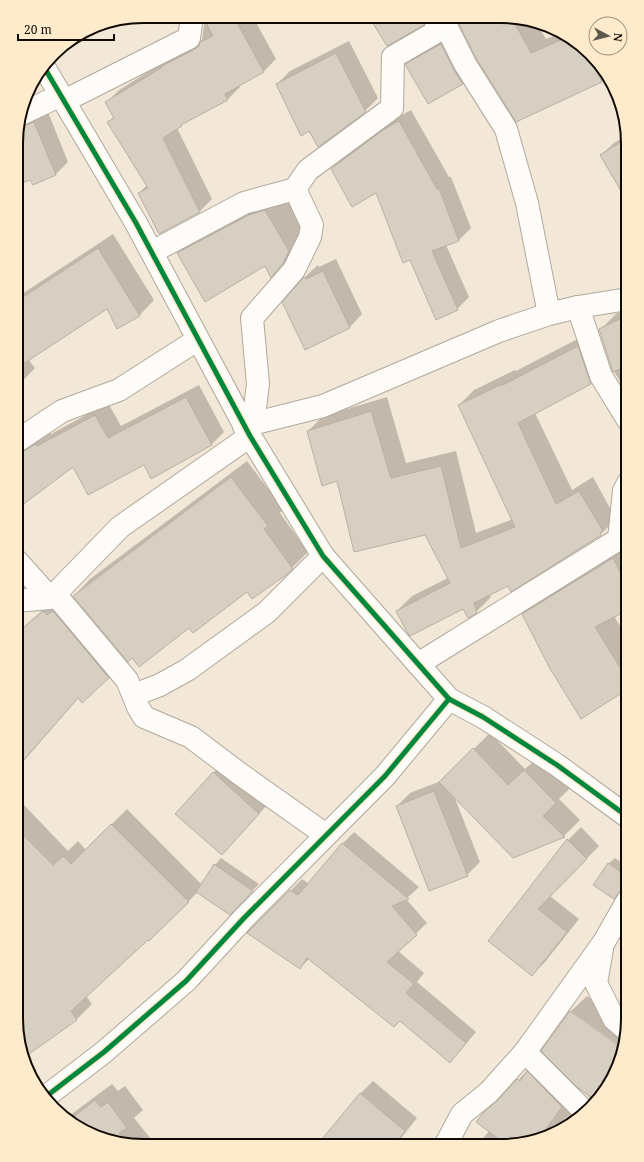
<svg xmlns="http://www.w3.org/2000/svg" width="644" height="1162" font-family="'Noto Serif',serif">
  <style>
    .shadow { fill: #0003 }
    .building { fill: #d7cfc1; stroke: #b9b0a4 }
    .lines { fill: none; stroke-linecap: round; stroke-linejoin: round }
    .minor-casing { stroke: #b0a89b; stroke-width: 24 }
    .minor { stroke: #fdfcf9; stroke-width: 22 }
    .cycleway-casing { stroke: #feebcc; stroke-width: 8 }
    .cycleway { stroke: #00873e; stroke-width: 5 }
    .rim { fill: none; stroke: #100a02; stroke-width: 2 }
  </style>
  <rect width="100%" height="100%" fill="#f3e8d7"/>
  <g class="shadow">
    <path d="M 206,16 L 253,17 L 276,59 L 263,72 L 239,85 L 240,87 L 227,100 L 186,121 L 177,128 L 212,199 L 199,212 L 139,193 L 147,185 L 109,122 L 114,116 L 106,103 L 119,90 L 169,59 L 174,54 L 202,40 L 205,18 Z"/>
    <path d="M 370,17 L 429,18 L 423,24 Z"/>
    <path d="M 457,18 L 526,18 L 537,24 L 546,39 L 558,34 L 585,47 L 605,77 L 601,81 L 477,57 Z"/>
    <path d="M 112,22 L 105,29 L 67,50 L 64,44 L 94,26 Z"/>
    <path d="M 454,32 L 475,70 L 462,83 L 407,64 L 419,52 Z"/>
    <path d="M 349,41 L 378,98 L 365,111 L 310,130 L 277,84 L 290,71 Z"/>
    <path d="M 33,81 L 35,86 L 27,94 L 29,86 Z"/>
    <path d="M 23,107 L 48,112 L 68,162 L 56,174 L 31,179 L 17,184 L 17,126 Z"/>
    <path d="M 411,110 L 449,177 L 451,177 L 471,228 L 459,240 L 446,245 L 469,297 L 457,309 L 410,259 L 376,192 L 332,169 L 344,157 L 396,118 Z"/>
    <path d="M 627,135 L 628,143 L 628,173 L 601,155 L 614,143 Z"/>
    <path d="M 283,193 L 307,233 L 288,259 L 271,276 L 265,264 L 178,253 L 196,235 Z"/>
    <path d="M 113,234 L 154,300 L 140,315 L 117,328 L 107,308 L 28,359 L 35,368 L 17,387 L 17,329 L 22,325 L 17,317 L 17,299 L 25,292 Z"/>
    <path d="M 336,259 L 362,314 L 350,327 L 306,349 L 284,302 L 305,277 L 318,265 L 319,267 Z"/>
    <path d="M 628,308 L 628,394 L 613,370 L 600,330 L 616,314 Z"/>
    <path d="M 593,331 L 606,368 L 591,383 L 535,413 L 572,490 L 593,477 L 616,519 L 600,535 L 490,593 L 491,597 L 476,612 L 463,607 L 397,611 L 412,596 L 448,578 L 425,534 L 338,480 L 308,431 L 323,416 L 387,397 L 406,463 L 456,451 L 476,533 L 513,519 L 459,405 L 474,390 L 515,370 L 516,371 Z"/>
    <path d="M 199,385 L 224,432 L 211,445 L 144,463 L 73,465 L 22,504 L 17,496 L 17,452 L 32,441 L 49,431 L 51,434 L 108,403 L 121,426 Z"/>
    <path d="M 247,461 L 283,509 L 280,513 L 308,552 L 286,574 L 247,591 L 190,626 L 74,596 L 90,579 Z"/>
    <path d="M 628,543 L 628,609 L 614,616 L 628,639 L 628,688 L 523,614 L 539,598 Z"/>
    <path d="M 59,596 L 124,662 L 109,678 L 79,697 L 16,770 L 16,635 L 28,623 Z"/>
    <path d="M 490,733 L 525,769 L 541,755 L 572,786 L 559,799 L 580,820 L 564,836 L 513,857 L 454,796 L 480,862 L 467,875 L 397,806 L 410,793 L 441,781 Z"/>
    <path d="M 226,760 L 271,801 L 234,841 L 213,773 Z"/>
    <path d="M 24,805 L 68,851 L 78,841 L 86,850 L 127,809 L 202,885 L 215,865 L 221,858 L 259,884 L 230,914 L 198,892 L 149,940 L 148,939 L 86,996 L 92,1004 L 76,1020 L 22,1057 L 16,1019 L 16,813 Z"/>
    <path d="M 581,827 L 599,846 L 550,896 L 579,919 L 545,962 L 532,975 L 489,941 L 568,840 Z"/>
    <path d="M 354,832 L 419,887 L 406,899 L 427,923 L 398,951 L 424,973 L 417,982 L 476,1032 L 461,1050 L 450,1061 L 400,1020 L 309,959 L 300,968 L 249,933 L 302,879 L 309,884 L 343,843 Z"/>
    <path d="M 615,858 L 628,867 L 628,881 L 620,892 L 614,898 L 608,864 Z"/>
    <path d="M 587,996 L 628,1025 L 623,1048 L 572,1012 L 572,1014 L 623,1050 L 618,1068 L 602,1097 L 595,1103 L 543,1051 L 570,1012 Z"/>
    <path d="M 534,1063 L 593,1105 L 572,1125 L 542,1139 L 501,1146 L 477,1146 L 489,1131 L 484,1114 L 509,1090 Z"/>
    <path d="M 373,1081 L 417,1118 L 395,1146 L 334,1146 L 325,1138 L 360,1094 Z"/>
    <path d="M 112,1084 L 118,1091 L 125,1086 L 143,1110 L 134,1118 L 156,1145 L 126,1145 L 65,1119 Z"/>
  </g>
  <g class="building">
    <path d="M 204,16 L 234,17 L 264,72 L 225,94 L 228,100 L 181,125 L 182,126 L 163,138 L 200,212 L 159,234 L 138,193 L 148,188 L 107,122 L 114,118 L 105,102 L 161,68 L 160,67 L 195,49 L 199,46 L 200,42 L 213,36 L 204,19 Z"/>
    <path d="M 369,17 L 423,18 L 424,25 L 387,46 Z"/>
    <path d="M 456,18 L 512,18 L 531,53 L 565,38 L 585,47 L 588,53 L 602,82 L 516,122 L 476,58 Z"/>
    <path d="M 441,44 L 454,70 L 463,84 L 428,104 L 405,64 Z"/>
    <path d="M 336,53 L 366,112 L 318,147 L 309,131 L 301,136 L 276,84 Z"/>
    <path d="M 399,121 L 437,189 L 439,188 L 459,241 L 432,251 L 458,310 L 436,320 L 410,260 L 403,263 L 376,193 L 352,207 L 331,169 L 383,130 Z"/>
    <path d="M 34,122 L 56,175 L 33,185 L 30,180 L 17,185 L 17,126 L 26,125 Z"/>
    <path d="M 627,138 L 628,143 L 628,203 L 600,155 Z"/>
    <path d="M 265,210 L 289,251 L 283,263 L 271,278 L 265,266 L 205,302 L 177,253 L 249,215 Z"/>
    <path d="M 98,248 L 140,316 L 117,329 L 107,309 L 17,368 L 17,301 Z"/>
    <path d="M 323,271 L 350,328 L 305,350 L 282,302 L 304,277 L 306,279 Z"/>
    <path d="M 628,315 L 628,365 L 613,372 L 599,329 Z"/>
    <path d="M 578,346 L 591,384 L 518,423 L 556,504 L 579,491 L 603,531 L 600,533 L 601,535 L 511,592 L 508,586 L 474,603 L 477,613 L 468,618 L 463,609 L 410,636 L 407,632 L 396,611 L 450,583 L 425,535 L 354,552 L 337,481 L 322,486 L 307,431 L 371,411 L 391,478 L 441,466 L 461,548 L 515,527 L 458,405 L 500,385 L 501,386 Z"/>
    <path d="M 186,397 L 212,445 L 151,479 L 144,465 L 88,495 L 73,467 L 17,509 L 17,454 L 18,453 L 24,451 L 36,444 L 37,446 L 95,415 L 108,438 Z"/>
    <path d="M 231,477 L 268,526 L 264,529 L 293,569 L 286,575 L 252,599 L 247,592 L 193,633 L 189,628 L 139,667 L 132,658 L 128,662 L 73,596 Z"/>
    <path d="M 613,558 L 628,587 L 628,610 L 595,627 L 628,680 L 628,689 L 581,719 L 549,667 L 522,614 Z"/>
    <path d="M 43,611 L 47,615 L 53,611 L 109,678 L 82,703 L 78,698 L 16,769 L 16,634 Z"/>
    <path d="M 473,748 L 508,785 L 524,770 L 556,803 L 543,816 L 565,837 L 513,858 L 439,782 Z"/>
    <path d="M 213,772 L 259,814 L 222,855 L 175,814 Z"/>
    <path d="M 434,791 L 468,876 L 429,891 L 396,806 Z"/>
    <path d="M 111,824 L 189,902 L 149,941 L 148,940 L 71,1011 L 77,1020 L 29,1054 L 19,1039 L 16,1019 L 16,828 L 53,865 L 63,856 L 71,864 Z"/>
    <path d="M 567,839 L 587,859 L 538,909 L 567,932 L 532,976 L 488,941 Z"/>
    <path d="M 342,843 L 409,899 L 392,906 L 417,935 L 387,962 L 414,984 L 406,993 L 466,1043 L 450,1063 L 400,1021 L 394,1027 L 307,958 L 300,969 L 247,933 L 290,890 L 298,895 Z"/>
    <path d="M 608,863 L 628,877 L 628,880 L 614,899 L 593,885 Z"/>
    <path d="M 214,864 L 253,891 L 230,915 L 196,892 Z"/>
    <path d="M 570,1011 L 623,1049 L 618,1068 L 602,1097 L 597,1101 L 578,1088 L 541,1051 Z"/>
    <path d="M 527,1071 L 562,1107 L 538,1140 L 507,1145 L 476,1122 L 483,1113 L 498,1100 L 517,1079 L 520,1081 Z"/>
    <path d="M 360,1093 L 405,1131 L 393,1146 L 317,1145 Z"/>
    <path d="M 95,1100 L 101,1107 L 108,1102 L 127,1128 L 119,1133 L 128,1145 L 68,1121 Z"/>
  </g>
  <g class="lines">
    <g class="minor-casing">
      <g id="minor">
        <path d="M 442,18 L 465,64 L 506,129 L 527,203 L 549,314"/>
        <path d="M 44,67 L 136,223 L 250,436 L 323,556 L 449,699 L 483,717 L 557,765 L 628,817"/>
        <path d="M 64,101 L 189,38 L 192,16"/>
        <path d="M 21,114 L 61,95"/>
        <path d="M 152,252 L 244,203 L 295,189 L 308,170 L 392,108 L 393,57 L 438,31 L 435,18"/>
        <path d="M 578,307 L 601,376 L 628,420"/>
        <path d="M 253,423 L 258,384 L 252,318 L 294,270 L 310,237 L 312,225 L 295,189"/>
        <path d="M 244,426 L 323,406 L 499,331 L 549,314 L 578,307 L 628,299"/>
        <path d="M 17,441 L 62,411 L 119,390 L 197,340"/>
        <path d="M 619,539 L 624,491 L 628,483"/>
        <path d="M 17,561 L 50,598"/>
        <path d="M 55,594 L 127,680 L 138,707 L 144,717 L 191,737 L 240,774 L 326,835"/>
        <path d="M 16,601 L 50,598 L 55,594 L 120,527 L 250,436"/>
        <path d="M 418,664 L 619,539 L 628,530"/>
        <path d="M 134,695 L 160,685 L 187,670 L 267,612 L 323,556"/>
        <path d="M 602,949 L 596,983 L 614,1019 L 627,1030"/>
        <path d="M 525,1052 L 585,1112"/>
        <path d="M 44,1098 L 104,1052 L 186,981 L 244,918 L 385,776 L 449,699"/>
        <path d="M 445,1146 L 462,1114 L 489,1092 L 525,1052 L 604,942 L 628,900"/>
      </g>
    </g>
    <use href="#minor" class="minor"/>
    <g class="cycleway-casing">
      <g id="cycleway">
        <path d="M 44,67 L 136,223 L 250,436 L 323,556 L 449,699 L 483,717 L 557,765 L 628,817"/>
        <path d="M 44,1098 L 104,1052 L 186,981 L 244,918 L 385,776 L 449,699"/>
      </g>
    </g>
    <use href="#cycleway" class="cycleway"/>
  </g>
  <path d="M0 0H644V1162H0ZM143 23H501A120 120 0 0 1 621 143V1019A120 120 0 0 1 501 1139H143A120 120 0 0 1 23 1019V143A120 120 0 0 1 143 23Z" fill="#feebcc" fill-rule="evenodd"/>
  <path class="rim" d="M143 23H501A120 120 0 0 1 621 143V1019A120 120 0 0 1 501 1139H143A120 120 0 0 1 23 1019V143A120 120 0 0 1 143 23Z"/>
  <g transform="translate(608 36) rotate(97)"><circle r="19" fill="#feebcc" stroke="#9f917b"/>
  <path d="M0-3L7 15L0 10L-7 15Z" fill="#5f584d"/>
  <text y="-6" font-size="11" font-weight="bold" text-anchor="middle" fill="#100a02">N</text>
  </g>
  <path d="M18 34v6h96v-6" fill="none" stroke="#100a02" stroke-width="2"/>
  <text x="24" y="34" font-size="12" fill="#100a02" stroke="#feebcc" stroke-width="3" paint-order="stroke">20 m</text>
</svg>
